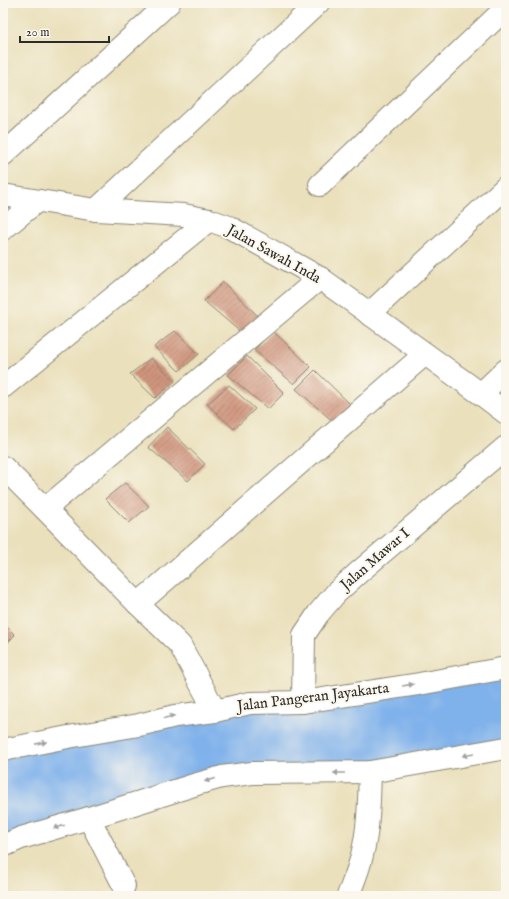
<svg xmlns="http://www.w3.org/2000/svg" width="509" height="899" font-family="'IM FELL English',serif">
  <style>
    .water { fill: #7fb1eb; stroke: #556e8b }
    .building { fill: url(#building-hatch) }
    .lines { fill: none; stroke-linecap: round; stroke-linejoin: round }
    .minor-casing { stroke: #8a8674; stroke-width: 24 }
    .tertiary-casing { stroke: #8a8674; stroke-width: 24 }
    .minor { stroke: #fff; stroke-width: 22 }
    .tertiary { stroke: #fff; stroke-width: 22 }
    .oneway { fill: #a0a0a0 }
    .labels { text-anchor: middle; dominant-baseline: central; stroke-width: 4; stroke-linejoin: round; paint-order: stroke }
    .street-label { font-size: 15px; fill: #2b2b2b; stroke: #fbf7ec }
  </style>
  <defs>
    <pattern id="building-hatch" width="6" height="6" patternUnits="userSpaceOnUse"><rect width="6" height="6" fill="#d0957e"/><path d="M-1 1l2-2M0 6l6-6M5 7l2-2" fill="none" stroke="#a97a67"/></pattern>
  </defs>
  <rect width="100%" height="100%" fill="#fbf7ec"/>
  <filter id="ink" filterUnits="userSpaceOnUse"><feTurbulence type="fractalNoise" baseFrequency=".025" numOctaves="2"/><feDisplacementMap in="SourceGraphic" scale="8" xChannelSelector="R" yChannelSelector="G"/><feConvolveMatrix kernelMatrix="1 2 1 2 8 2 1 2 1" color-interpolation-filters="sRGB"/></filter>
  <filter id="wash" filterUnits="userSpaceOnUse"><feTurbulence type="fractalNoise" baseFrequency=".012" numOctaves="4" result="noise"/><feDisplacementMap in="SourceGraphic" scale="16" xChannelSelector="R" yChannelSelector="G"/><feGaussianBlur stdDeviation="0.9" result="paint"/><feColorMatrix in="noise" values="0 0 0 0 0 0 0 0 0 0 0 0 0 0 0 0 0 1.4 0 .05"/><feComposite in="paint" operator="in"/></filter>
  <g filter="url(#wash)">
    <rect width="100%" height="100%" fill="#eae0bc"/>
    <path class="water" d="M 506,668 L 506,748 L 252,773 L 3,846 L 3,750 Z"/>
    <g id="blocks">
      <g class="building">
        <path d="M 223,282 L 260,318 L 244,335 L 204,301 Z"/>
        <path d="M 175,331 L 199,354 L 179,371 L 154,347 Z"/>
        <path d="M 273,331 L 311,367 L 294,384 L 254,350 Z"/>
        <path d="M 247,356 L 284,393 L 268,409 L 228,375 Z"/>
        <path d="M 151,358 L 175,381 L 155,398 L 130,374 Z"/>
        <path d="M 315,370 L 353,407 L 336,424 L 296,389 Z"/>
        <path d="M 229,385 L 255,409 L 234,429 L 207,404 Z"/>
        <path d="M 167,427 L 205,464 L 188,481 L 148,447 Z"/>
        <path d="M 125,483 L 149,506 L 129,523 L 105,499 Z"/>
        <path d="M 3,623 L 15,635 L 3,647 Z"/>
      </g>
    </g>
  </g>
  <g filter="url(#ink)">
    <use href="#blocks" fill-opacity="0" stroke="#8a8674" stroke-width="1"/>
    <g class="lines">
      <g class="minor-casing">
        <g id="minor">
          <path d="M 3,155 L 169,3"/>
          <path d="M 320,185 L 506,8"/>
          <path d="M 3,195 L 96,210 L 184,215 L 209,220 L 229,227 L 320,278 L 481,394 L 506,413"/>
          <path d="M 96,210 L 318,3"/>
          <path d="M 3,229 L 37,201"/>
          <path d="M 369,314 L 506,187"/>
          <path d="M 3,387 L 209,220"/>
          <path d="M 481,394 L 506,370"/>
          <path d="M 3,467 L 45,509 L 138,604 L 180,645 L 215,711"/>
          <path d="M 45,509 L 320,278"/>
          <path d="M 138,604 L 425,354"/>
          <path d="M 303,702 L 304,635 L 318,614 L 336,593 L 358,573 L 506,447"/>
          <path d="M 89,818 L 124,886"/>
          <path d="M 348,896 C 353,883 359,869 362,855 C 369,828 369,800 370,772"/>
        </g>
      </g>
      <g class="tertiary-casing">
        <g id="tertiary">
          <path d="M 3,750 L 68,737 L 139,725 L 175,716 L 215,711 L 250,703 L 303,702 L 419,684 L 506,668"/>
          <path d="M 3,846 L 21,838 L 89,818 L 197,784 L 222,777 L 252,773 L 370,772 L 506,748"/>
        </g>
      </g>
      <use href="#minor" class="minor"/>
      <use href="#tertiary" class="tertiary"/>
    </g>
    <defs><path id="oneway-solid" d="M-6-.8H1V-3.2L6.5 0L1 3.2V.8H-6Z"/></defs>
    <g class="oneway">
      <use href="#oneway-solid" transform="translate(408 685) rotate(-9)"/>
      <use href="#oneway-solid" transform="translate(169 717) rotate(-14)"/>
      <use href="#oneway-solid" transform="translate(41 743) rotate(-11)"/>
      <use href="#oneway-solid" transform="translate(468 755) rotate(170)"/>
      <use href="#oneway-solid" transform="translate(339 773) rotate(180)"/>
      <use href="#oneway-solid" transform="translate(210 780) rotate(165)"/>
      <use href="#oneway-solid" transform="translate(59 827) rotate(164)"/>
    </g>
  </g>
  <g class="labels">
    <g class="street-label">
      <text transform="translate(274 254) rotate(29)">Jalan Sawah Inda</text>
      <text transform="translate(375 559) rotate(-41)">Jalan Mawar I</text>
      <text transform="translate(313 697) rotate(-7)">Jalan Pangeran Jayakarta</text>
    </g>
  </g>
  <rect width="509" height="899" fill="none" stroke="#fbf7ec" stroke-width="16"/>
  <path d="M20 36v6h89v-6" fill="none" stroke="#2b2b2b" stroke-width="2"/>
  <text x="26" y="36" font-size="12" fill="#2b2b2b" stroke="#fbf7ec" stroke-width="3" paint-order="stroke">20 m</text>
</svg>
